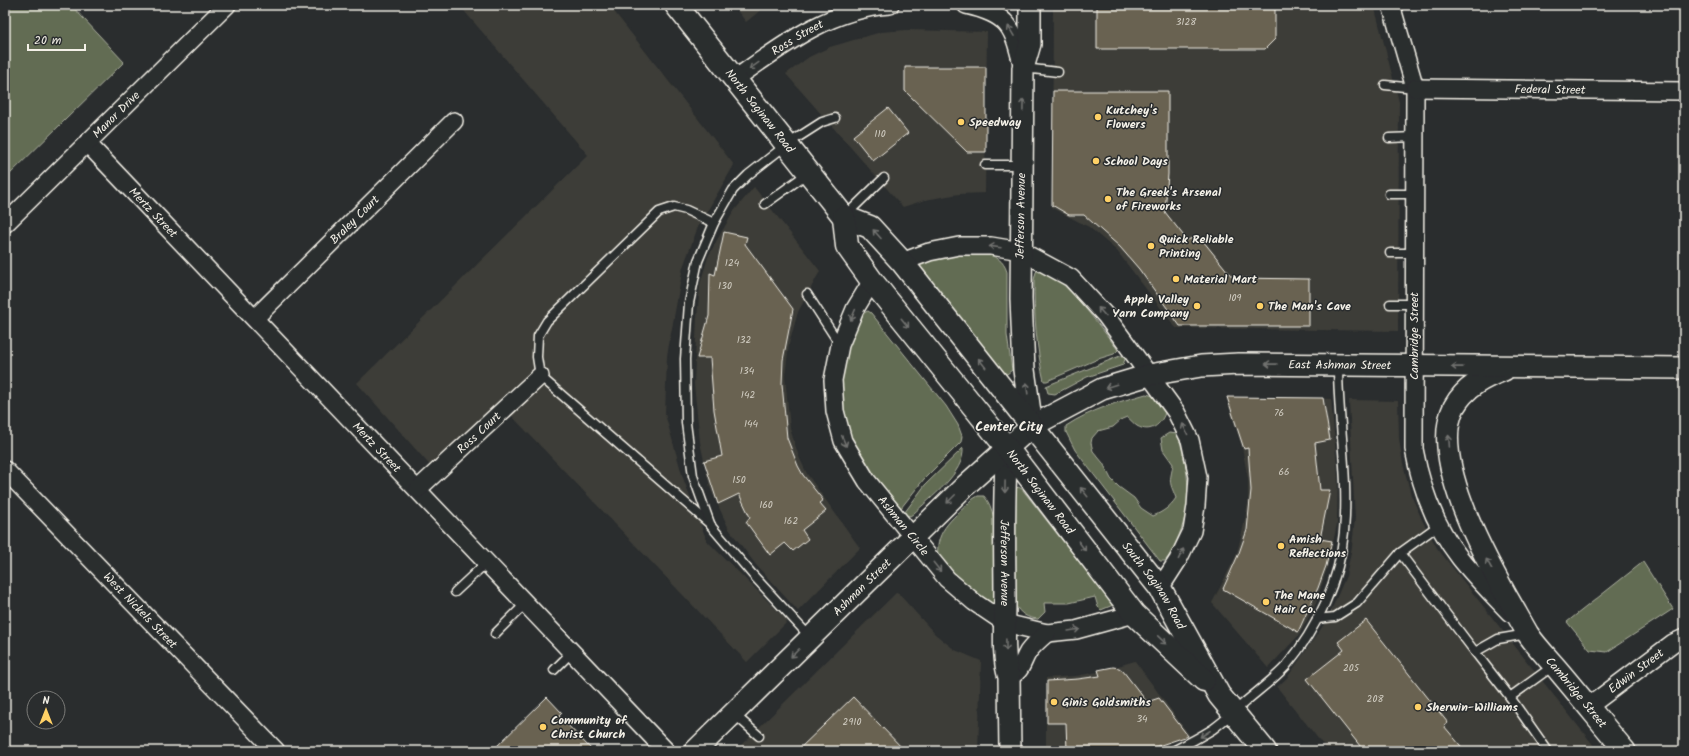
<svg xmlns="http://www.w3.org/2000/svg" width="1689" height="756" font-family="Kalam,sans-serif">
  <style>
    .built { fill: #3d3d38 }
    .green { fill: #626c53; stroke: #abae9e }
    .building { fill: #696251; stroke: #f4f1e8 }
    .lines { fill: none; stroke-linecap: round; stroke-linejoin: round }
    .service-casing { stroke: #f4f1e8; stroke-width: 11 }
    .minor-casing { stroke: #f4f1e8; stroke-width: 20 }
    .tertiary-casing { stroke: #f4f1e8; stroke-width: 24 }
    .secondary-casing { stroke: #f4f1e8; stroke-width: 25 }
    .service { stroke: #2a2d2e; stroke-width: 8 }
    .minor { stroke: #2a2d2e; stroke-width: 17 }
    .tertiary { stroke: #2a2d2e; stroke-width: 21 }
    .secondary { stroke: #2a2d2e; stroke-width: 22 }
    .oneway { stroke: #71726f }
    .poi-dot { fill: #ffd166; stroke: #2a2d2e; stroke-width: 1.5 }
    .labels { text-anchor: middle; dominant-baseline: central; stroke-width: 3; stroke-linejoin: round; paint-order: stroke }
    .number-label { font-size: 10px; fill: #d1cdc2 }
    .street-label { font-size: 12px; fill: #f4f1e8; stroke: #2a2d2e }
    .poi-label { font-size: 12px; font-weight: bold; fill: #f4f1e8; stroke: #2a2d2e; text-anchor: start }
    .neighbourhood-label { font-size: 13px; font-weight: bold; fill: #f4f1e8; stroke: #2a2d2e }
  </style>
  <rect width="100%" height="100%" fill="#2a2d2e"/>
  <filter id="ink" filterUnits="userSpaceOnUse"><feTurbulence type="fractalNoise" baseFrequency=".025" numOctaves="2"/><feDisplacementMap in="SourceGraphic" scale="8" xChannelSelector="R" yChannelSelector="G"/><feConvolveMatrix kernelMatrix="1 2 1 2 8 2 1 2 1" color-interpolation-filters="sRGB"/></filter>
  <g filter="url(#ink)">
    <g class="built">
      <path d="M 459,5 L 609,5 L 734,165 L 698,227 L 683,267 L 667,356 L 665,414 L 683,478 L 707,541 L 788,621 L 747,662 L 508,412 L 442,479 L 357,383 L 588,155 Z"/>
      <path d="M 733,5 L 767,5 L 746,22 Z"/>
      <path d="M 1053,5 L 1374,5 L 1399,102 L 1398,331 L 1176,328 L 1117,251 L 1089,227 L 1052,208 Z"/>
      <path d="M 907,30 L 987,32 L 985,193 L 959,194 L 925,200 L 903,207 L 786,74 L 809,57 L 830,47 L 881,32 Z"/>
      <path d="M 754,187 L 820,271 L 798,312 L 789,344 L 785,376 L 790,429 L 799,457 L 807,474 L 860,548 L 798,611 L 756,565 L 729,529 L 710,488 L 700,442 L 694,384 L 697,318 L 700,284 L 708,257 L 718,238 L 734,211 Z"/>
      <path d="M 1226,397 L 1331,399 L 1338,476 L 1337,524 L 1328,565 L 1316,603 L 1300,634 L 1268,668 L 1212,603 L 1236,556 L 1243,529 L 1248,502 L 1248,479 L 1242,447 Z"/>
      <path d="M 1349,400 L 1398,401 L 1399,439 L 1403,464 L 1411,495 L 1423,522 L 1437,548 L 1598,751 L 1328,751 L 1277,687 L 1287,678 L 1327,620 L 1346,576 L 1352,547 L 1355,518 Z"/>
      <path d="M 897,592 L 935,634 L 955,650 L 981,661 L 978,751 L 735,751 Z"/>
      <path d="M 1135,661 L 1190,736 L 1149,751 L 1046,751 L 1046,678 L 1076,676 L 1098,672 Z"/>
    </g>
    <g class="green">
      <path d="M 5,5 L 71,5 L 124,62 L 5,179 Z"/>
      <path d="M 953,254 C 973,254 1000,248 1007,272 L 1007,335 L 1012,370 L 1007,374 L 1003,374 L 920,269 L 919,265 L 924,261 Z"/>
      <path d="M 1038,270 C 1060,270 1104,332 1118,350 L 1114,354 L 1098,359 L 1047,381 L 1044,381 C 1036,347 1034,314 1034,280 L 1036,272 Z"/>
      <path d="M 868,311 L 871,313 L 946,406 L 958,425 L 962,436 L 961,442 L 924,479 L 901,508 C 883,485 862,462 850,435 C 838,404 838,366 852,336 C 855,328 858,314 868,311 Z"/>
      <path d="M 1120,356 L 1123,356 L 1125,359 L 1123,365 L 1087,377 L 1055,394 L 1048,393 L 1046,386 Z"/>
      <path d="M 1146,394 L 1154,396 L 1165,413 C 1161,424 1151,434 1137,426 C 1134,424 1131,420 1127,417 L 1122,419 L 1113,427 L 1098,431 L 1092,438 L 1091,443 L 1093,451 L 1103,463 L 1111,479 L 1119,487 L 1134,498 L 1141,508 L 1153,516 C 1163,512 1170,507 1176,498 C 1168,478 1170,484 1173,464 L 1163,450 L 1161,438 L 1169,433 L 1178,434 C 1189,473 1194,504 1176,542 C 1173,549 1170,556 1165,561 L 1160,561 L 1075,450 L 1066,432 L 1066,426 C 1090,410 1118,402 1146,394 Z"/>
      <path d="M 963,448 C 965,473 930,498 913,514 L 910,516 L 906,515 L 905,512 L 925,485 Z"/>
      <path d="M 1018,487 L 1022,489 L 1113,605 L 1101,610 L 1098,607 L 1095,597 L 1069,603 L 1044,603 L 1045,612 L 1038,619 C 1027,618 1020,614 1015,604 L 1013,492 Z"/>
      <path d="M 978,496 L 984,496 C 1003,517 995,577 995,605 L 990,604 L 967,587 L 938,556 C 935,529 955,517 973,499 Z"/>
      <path d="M 1643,562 L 1673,609 L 1607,652 L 1590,650 L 1567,622 Z"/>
    </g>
    <g class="building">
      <path d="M 1097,5 L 1275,5 L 1275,39 L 1265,49 L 1097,49 Z"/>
      <path d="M 905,67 L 986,67 L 986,152 L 967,152 L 905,91 Z"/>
      <path d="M 1053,91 L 1168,91 L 1168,174 L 1165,212 L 1187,240 L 1199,236 L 1233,278 L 1309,279 L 1309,326 L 1180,326 L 1139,269 L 1120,247 L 1084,215 L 1069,215 L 1052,205 Z"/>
      <path d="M 888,108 L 908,133 L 873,161 L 853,136 Z"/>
      <path d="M 724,232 L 747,237 L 745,244 L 793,309 L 783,360 L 782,384 L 787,438 L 798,466 L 803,475 L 823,500 L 819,503 L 826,511 L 802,530 L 808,539 L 793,551 L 785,543 L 770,555 L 746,522 L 750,517 L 739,494 L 718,504 L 704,461 L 722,456 L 714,410 L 710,358 L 697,358 L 709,316 L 710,273 L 715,275 Z"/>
      <path d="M 1227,397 L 1323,398 L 1330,440 L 1315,443 L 1320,490 L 1330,490 L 1320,539 L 1332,541 L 1326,566 L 1318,588 L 1298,632 L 1223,589 L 1239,553 L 1247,530 L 1251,490 L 1248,448 L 1244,449 Z"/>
      <path d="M 1366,620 L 1448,723 L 1444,726 L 1465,751 L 1364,751 L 1307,679 L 1344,650 L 1338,642 Z"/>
      <path d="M 1113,667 L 1119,668 L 1123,671 L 1147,702 L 1159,698 L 1188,736 L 1143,751 L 1067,751 L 1066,723 L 1047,723 L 1047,681 L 1078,679 L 1100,676 L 1098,670 Z"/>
      <path d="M 547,697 L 562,713 L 559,716 L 593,751 L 492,751 Z"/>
      <path d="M 853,697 L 905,751 L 797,751 Z"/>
    </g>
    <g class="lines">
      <g class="service-casing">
        <g id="service">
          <path d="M 1024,68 L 1058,72"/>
          <path d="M 1385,85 L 1415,88"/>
          <path d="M 1389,138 L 1415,137"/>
          <path d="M 985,165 L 1022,165"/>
          <path d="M 1389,194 L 1415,194"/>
          <path d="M 765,204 L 808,173"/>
          <path d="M 846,215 L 884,178"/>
          <path d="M 1390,253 L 1414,253"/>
          <path d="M 807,294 L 840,345"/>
          <path d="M 1390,304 L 1414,304"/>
          <path d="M 711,525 L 540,376 L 537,357 L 538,336 L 547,321 L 659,212 L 674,207 L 686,210 L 714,223"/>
          <path d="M 1439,525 L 1400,553 L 1475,652"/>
          <path d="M 455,592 L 487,562"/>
          <path d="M 1317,619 L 1335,617 L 1357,603 L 1400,553"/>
          <path d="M 495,634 L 526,603"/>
          <path d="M 810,637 L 752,574 L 711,526 L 693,476 L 686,423 L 685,359 L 689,303 L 698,261 L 714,223 L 733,190 L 748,175 L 786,145 L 822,122 L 835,118"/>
          <path d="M 554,670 L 572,652"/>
          <path d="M 1510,697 L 1475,652 L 1498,639 L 1527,634"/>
          <path d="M 734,714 L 759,736"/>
          <path d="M 1173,751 C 1187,744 1200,737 1213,729 C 1224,721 1235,711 1245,702 C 1259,690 1274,679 1286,666 C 1317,629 1340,580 1344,532 C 1349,477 1338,421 1338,366"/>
          <path d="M 1548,751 L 1510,697 L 1553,666"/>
        </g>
      </g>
      <g class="minor-casing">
        <g id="minor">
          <path d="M 966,5 C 1010,15 1013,27 1023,68"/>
          <path d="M 1391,5 L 1415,88 L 1414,449 C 1421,488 1435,526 1460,558 C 1475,577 1493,595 1510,613"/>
          <path id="s1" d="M 735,79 C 783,45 829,9 890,5"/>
          <path id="s2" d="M 1415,88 L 1684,91"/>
          <path id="s3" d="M 87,143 L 666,751"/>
          <path id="s4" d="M 5,224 L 227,5"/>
          <path d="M 902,262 L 929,252 L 959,246 L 991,246 L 1021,251 L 1071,278 L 1106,316 L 1176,412 L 1190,440 L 1198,477 L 1196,506 L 1192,531 L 1178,560 L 1160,588"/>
          <path id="s5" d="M 872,281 L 855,309 L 840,345 L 833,380 L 835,411 L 843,441 L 867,481 L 947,579 L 974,602 L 1005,623 L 1047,633 L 1076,630 L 1134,614"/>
          <path id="s6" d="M 255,318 L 454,121"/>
          <path id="s7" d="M 5,470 L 276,751"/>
          <path id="s8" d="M 418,489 L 540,376"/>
          <path d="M 1009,677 C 1022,671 1021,664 1028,652 C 1033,645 1040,639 1047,633"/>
          <path id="s9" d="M 1588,707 L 1673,643 L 1684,638"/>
        </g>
      </g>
      <g class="tertiary-casing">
        <g id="tertiary">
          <path d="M 1030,5 L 1030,44 L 1023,68 L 1021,299 L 1024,370 L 1032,426"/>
          <path id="s10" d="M 1504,370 C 1483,378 1465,387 1454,407 C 1429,456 1483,554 1507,597 C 1514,609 1521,622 1528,634 C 1538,649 1552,662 1563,676 C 1584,701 1604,726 1625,751"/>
          <path id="s11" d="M 1007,448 C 1003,500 1005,552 1005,604 C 1005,624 1002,659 1009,677 L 1010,751"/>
          <path id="s12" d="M 695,751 L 966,485 L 1032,426 L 1102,389 L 1149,375 L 1201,366 L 1239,364 L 1684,368"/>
        </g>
      </g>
      <g class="secondary-casing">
        <g id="secondary">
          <path id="s13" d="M 676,5 L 844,217 L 870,227 L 902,262 L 1160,588 L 1219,695 L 1265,751"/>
          <path id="s14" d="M 844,217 L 847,246 L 872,281 L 1007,448 L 1134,614 L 1204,680"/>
        </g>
      </g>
      <use href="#service" class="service"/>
      <use href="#minor" class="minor"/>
      <use href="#tertiary" class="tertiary"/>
      <use href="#secondary" class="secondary"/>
    </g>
    <defs><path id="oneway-shaft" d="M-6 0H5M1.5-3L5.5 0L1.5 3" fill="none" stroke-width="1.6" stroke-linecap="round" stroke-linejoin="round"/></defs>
    <g class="oneway">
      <use href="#oneway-shaft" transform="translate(1011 31) rotate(-120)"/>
      <use href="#oneway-shaft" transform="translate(754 66) rotate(144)"/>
      <use href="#oneway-shaft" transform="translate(1023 105) rotate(-89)"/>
      <use href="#oneway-shaft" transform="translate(877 234) rotate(-132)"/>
      <use href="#oneway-shaft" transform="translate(995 247) rotate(-173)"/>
      <use href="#oneway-shaft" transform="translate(1102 312) rotate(-131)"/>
      <use href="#oneway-shaft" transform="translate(853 315) rotate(113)"/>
      <use href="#oneway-shaft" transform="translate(905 323) rotate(51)"/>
      <use href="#oneway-shaft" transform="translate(982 363) rotate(-128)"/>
      <use href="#oneway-shaft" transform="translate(1271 364) rotate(-179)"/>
      <use href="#oneway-shaft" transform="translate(1457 367) rotate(-179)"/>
      <use href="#oneway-shaft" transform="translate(1111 386) rotate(163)"/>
      <use href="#oneway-shaft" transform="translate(1027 388) rotate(-98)"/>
      <use href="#oneway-shaft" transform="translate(1185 429) rotate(-115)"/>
      <use href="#oneway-shaft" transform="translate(844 441) rotate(67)"/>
      <use href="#oneway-shaft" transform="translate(1449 441) rotate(-94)"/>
      <use href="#oneway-shaft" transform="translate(1005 487) rotate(91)"/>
      <use href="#oneway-shaft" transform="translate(1084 492) rotate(-129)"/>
      <use href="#oneway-shaft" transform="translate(951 499) rotate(135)"/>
      <use href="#oneway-shaft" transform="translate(1082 546) rotate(53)"/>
      <use href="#oneway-shaft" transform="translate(1181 554) rotate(-64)"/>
      <use href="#oneway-shaft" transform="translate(1489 564) rotate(-119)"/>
      <use href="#oneway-shaft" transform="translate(937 567) rotate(51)"/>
      <use href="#oneway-shaft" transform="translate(1074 630) rotate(-9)"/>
      <use href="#oneway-shaft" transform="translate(1162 640) rotate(44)"/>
      <use href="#oneway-shaft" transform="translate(1006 645) rotate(89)"/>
      <use href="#oneway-shaft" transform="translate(795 653) rotate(135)"/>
      <use href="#oneway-shaft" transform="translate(1205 734) rotate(147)"/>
    </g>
  </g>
  <g class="poi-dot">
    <circle cx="1098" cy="117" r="4"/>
    <circle cx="961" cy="122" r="4"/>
    <circle cx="1096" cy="161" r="4"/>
    <circle cx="1108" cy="199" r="4"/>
    <circle cx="1151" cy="246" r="4"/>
    <circle cx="1176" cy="279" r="4"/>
    <circle cx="1197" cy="306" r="4"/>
    <circle cx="1260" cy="306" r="4"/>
    <circle cx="1281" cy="546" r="4"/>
    <circle cx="1266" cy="602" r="4"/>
    <circle cx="1054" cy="702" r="4"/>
    <circle cx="1418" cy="707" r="4"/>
    <circle cx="543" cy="727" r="4"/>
  </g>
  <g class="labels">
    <g class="number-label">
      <text x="1186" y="22">3128</text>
      <text x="880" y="134">110</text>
      <text x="732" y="263">124</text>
      <text x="725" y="286">130</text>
      <text x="1235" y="298">109</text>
      <text x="744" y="340">132</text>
      <text x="747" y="371">134</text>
      <text x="748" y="395">142</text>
      <text x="1279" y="413">76</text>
      <text x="751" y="424">144</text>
      <text x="1284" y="472">66</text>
      <text x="739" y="480">150</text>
      <text x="766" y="505">160</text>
      <text x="791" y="521">162</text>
      <text x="1351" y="668">205</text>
      <text x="1375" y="699">208</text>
      <text x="1142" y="719">34</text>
      <text x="852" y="722">2910</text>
    </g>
    <g class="street-label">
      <text stroke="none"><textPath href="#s1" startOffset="75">Ross Street</textPath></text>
      <text stroke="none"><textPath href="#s2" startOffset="135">Federal Street</textPath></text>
      <text stroke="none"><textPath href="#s13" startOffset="135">North Saginaw Road</textPath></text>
      <text stroke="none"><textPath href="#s4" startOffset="156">Manor Drive</textPath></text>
      <text stroke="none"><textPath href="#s3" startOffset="96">Mertz Street</textPath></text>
      <text transform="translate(1021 216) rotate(-89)">Jefferson Avenue</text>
      <text stroke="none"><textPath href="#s6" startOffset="140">Braley Court</textPath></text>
      <text transform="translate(1414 336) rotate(-90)">Cambridge Street</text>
      <text stroke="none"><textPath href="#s12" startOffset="788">East Ashman Street</textPath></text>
      <text stroke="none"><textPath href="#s8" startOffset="83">Ross Court</textPath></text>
      <text stroke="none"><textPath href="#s3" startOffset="420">Mertz Street</textPath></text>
      <text stroke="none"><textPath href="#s14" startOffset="342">North Saginaw Road</textPath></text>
      <text stroke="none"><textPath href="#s5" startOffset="274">Ashman Circle</textPath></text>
      <text stroke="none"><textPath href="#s11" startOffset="115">Jefferson Avenue</textPath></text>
      <text stroke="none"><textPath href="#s13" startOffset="756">South Saginaw Road</textPath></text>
      <text stroke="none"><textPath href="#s12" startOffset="234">Ashman Street</textPath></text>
      <text stroke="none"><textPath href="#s7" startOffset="195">West Nickels Street</textPath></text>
      <text stroke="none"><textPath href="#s9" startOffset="60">Edwin Street</textPath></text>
      <text stroke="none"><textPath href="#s10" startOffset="385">Cambridge Street</textPath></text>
    </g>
    <g class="poi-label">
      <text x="1106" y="110">Kutchey's<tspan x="1106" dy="14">Flowers</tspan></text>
      <text x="969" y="122">Speedway</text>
      <text x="1104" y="161">School Days</text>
      <text x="1116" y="192">The Greek's Arsenal<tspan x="1116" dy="14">of Fireworks</tspan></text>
      <text x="1159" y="239">Quick Reliable<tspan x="1159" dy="14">Printing</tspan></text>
      <text x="1184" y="279">Material Mart</text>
      <text x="1189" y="299" text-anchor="end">Apple Valley<tspan x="1189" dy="14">Yarn Company</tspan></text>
      <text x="1268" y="306">The Man's Cave</text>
      <text x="1289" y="539">Amish<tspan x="1289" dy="14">Reflections</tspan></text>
      <text x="1274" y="595">The Mane<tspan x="1274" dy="14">Hair Co.</tspan></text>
      <text x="1062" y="702">Ginis Goldsmiths</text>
      <text x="1426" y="707">Sherwin-Williams</text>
      <text x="551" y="720">Community of<tspan x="551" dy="14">Christ Church</tspan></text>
    </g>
    <g class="neighbourhood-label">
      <text x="1009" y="427">Center City</text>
    </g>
  </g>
  <rect width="1689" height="756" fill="none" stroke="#2a2d2e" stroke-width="20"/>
  <rect x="10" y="10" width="1669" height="736" fill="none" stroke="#f4f1e8" stroke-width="1.5" filter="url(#ink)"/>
  <g transform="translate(46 710)"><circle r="19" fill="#2a2d2e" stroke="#7b7b78"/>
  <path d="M0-3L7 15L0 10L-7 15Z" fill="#ffd166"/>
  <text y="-6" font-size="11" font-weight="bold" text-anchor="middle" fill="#f4f1e8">N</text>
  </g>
  <path d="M28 44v6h57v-6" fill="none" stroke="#f4f1e8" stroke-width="2"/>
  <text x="34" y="44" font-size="12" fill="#f4f1e8" stroke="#2a2d2e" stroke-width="3" paint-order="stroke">20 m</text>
</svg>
